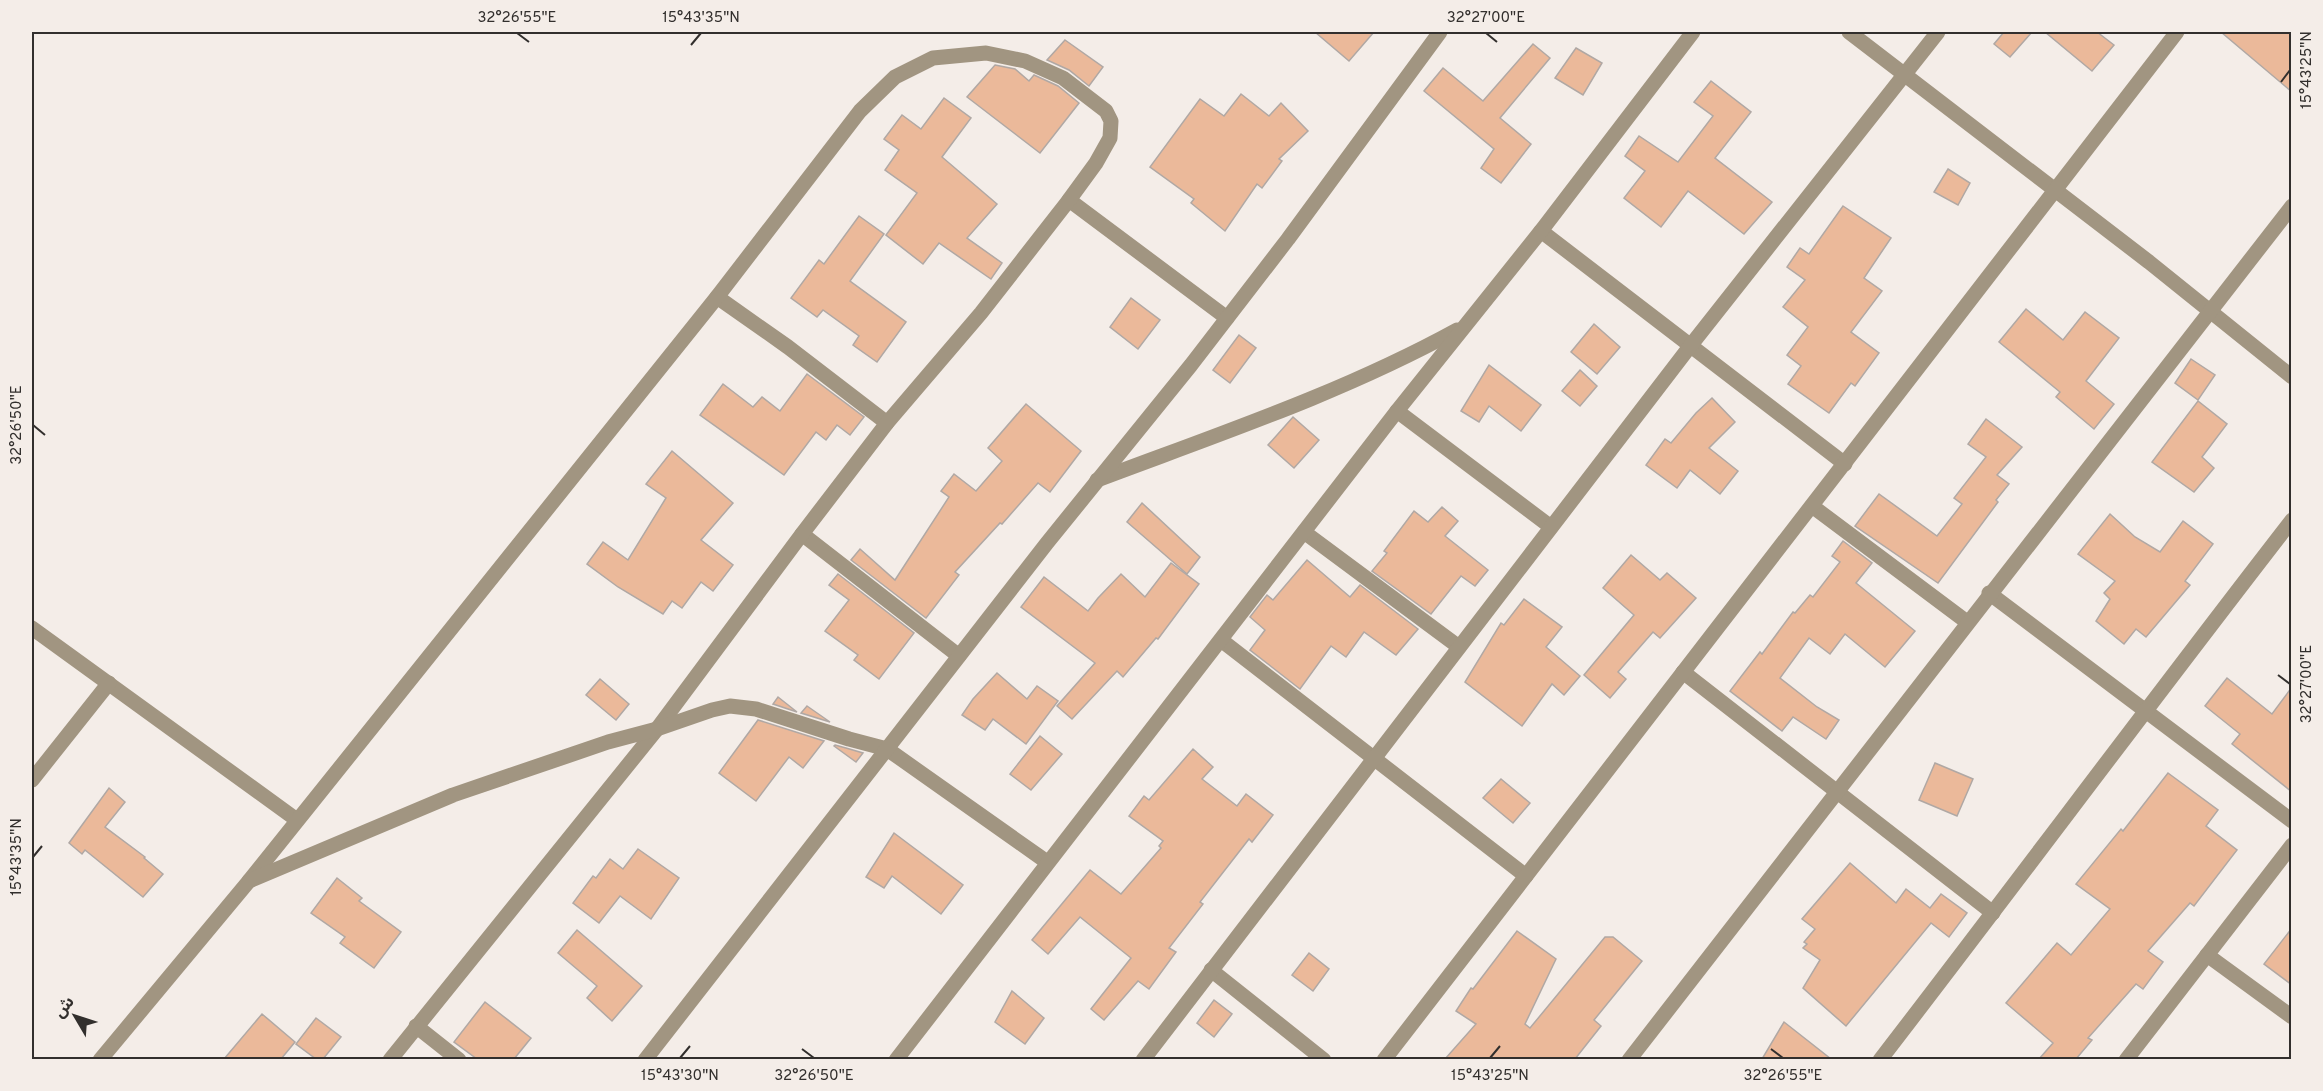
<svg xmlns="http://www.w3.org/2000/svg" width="2323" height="1091" font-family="Overpass,'Noto Sans Arabic',sans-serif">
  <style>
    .building { fill: #ebb99a; stroke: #b0a8a4; stroke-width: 1.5 }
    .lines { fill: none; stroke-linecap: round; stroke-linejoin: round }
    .street { stroke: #a19581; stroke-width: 15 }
    .ticks { fill: none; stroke: #322f2d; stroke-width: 2 }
    .neatline { fill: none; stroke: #322f2d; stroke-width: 2 }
    .ticks-label { font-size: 15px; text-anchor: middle; fill: #322f2d }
  </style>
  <rect width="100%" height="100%" fill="#f4ede8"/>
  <g class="building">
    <path d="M 1315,32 L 1374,32 L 1349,61 Z"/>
    <path d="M 2004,32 L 2032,32 L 2010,57 L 1994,44 Z"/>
    <path d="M 2045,32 L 2097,32 L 2114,45 L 2092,71 Z"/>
    <path d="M 2221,32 L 2292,32 L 2292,92 Z"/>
    <path d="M 1065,40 L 1103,67 L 1089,86 L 1069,70 L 1047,60 Z"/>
    <path d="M 1533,44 L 1550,58 L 1500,118 L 1531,144 L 1501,183 L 1481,168 L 1494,149 L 1424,91 L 1443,68 L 1483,101 Z"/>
    <path d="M 1576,48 L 1602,63 L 1583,95 L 1555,78 Z"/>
    <path d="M 995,65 L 1015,69 L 1029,81 L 1034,75 L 1058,86 L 1079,103 L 1040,153 L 967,97 Z"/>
    <path d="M 1711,81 L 1751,112 L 1715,158 L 1772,202 L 1744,234 L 1688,191 L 1661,227 L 1624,198 L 1645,171 L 1625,156 L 1639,136 L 1678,162 L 1713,116 L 1694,102 Z"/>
    <path d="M 1241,94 L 1269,116 L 1281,103 L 1308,131 L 1279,159 L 1282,161 L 1262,188 L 1257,184 L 1225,231 L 1191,203 L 1194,199 L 1150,167 L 1200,99 L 1224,116 Z"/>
    <path d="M 944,98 L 971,118 L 942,157 L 997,204 L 967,238 L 1002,263 L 991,279 L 939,243 L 923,264 L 886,235 L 917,193 L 885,170 L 899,150 L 884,139 L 902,115 L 921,129 Z"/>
    <path d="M 1948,169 L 1970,183 L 1958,205 L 1934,192 Z"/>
    <path d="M 1843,206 L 1891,238 L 1864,278 L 1882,291 L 1851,332 L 1879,353 L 1855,386 L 1851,383 L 1829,413 L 1788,384 L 1801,366 L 1787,355 L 1808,327 L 1783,307 L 1805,280 L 1787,267 L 1800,248 L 1809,254 Z"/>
    <path d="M 859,216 L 884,234 L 850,281 L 906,322 L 877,362 L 853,345 L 859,336 L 823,310 L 817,317 L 791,298 L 819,260 L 824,264 Z"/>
    <path d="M 1131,298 L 1160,320 L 1138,349 L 1110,327 Z"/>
    <path d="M 2026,309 L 2063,340 L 2085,312 L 2119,338 L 2086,381 L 2114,404 L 2094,429 L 2056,397 L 2060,392 L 1999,342 Z"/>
    <path d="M 1594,324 L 1620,347 L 1597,374 L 1571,352 Z"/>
    <path d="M 1239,335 L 1256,348 L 1230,383 L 1213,370 Z"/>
    <path d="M 2191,359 L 2215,375 L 2198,400 L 2175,383 Z"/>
    <path d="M 1489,365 L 1541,405 L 1521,431 L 1489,406 L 1479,422 L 1461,411 Z"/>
    <path d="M 1580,370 L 1597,386 L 1580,406 L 1562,391 Z"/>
    <path d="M 807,374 L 864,417 L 850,435 L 837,425 L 826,440 L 816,432 L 784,475 L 700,415 L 723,384 L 753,407 L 762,397 L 780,411 Z"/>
    <path d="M 1712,398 L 1735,422 L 1709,448 L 1738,471 L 1720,494 L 1690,470 L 1677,488 L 1646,465 L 1665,439 L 1671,443 L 1696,413 Z"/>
    <path d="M 2198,401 L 2227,424 L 2202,457 L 2214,468 L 2194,492 L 2152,462 Z"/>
    <path d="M 1026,404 L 1081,451 L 1050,492 L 1038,483 L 1002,524 L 1000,523 L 955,572 L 959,575 L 926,618 L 851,560 L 860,549 L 895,580 L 949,497 L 941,491 L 954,474 L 976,491 L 1002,461 L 988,448 Z"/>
    <path d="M 1293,417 L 1319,440 L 1294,468 L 1268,445 Z"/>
    <path d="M 1986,419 L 2022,447 L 1997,475 L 2009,484 L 1996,500 L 1998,502 L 1938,583 L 1855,526 L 1879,494 L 1937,536 L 1962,504 L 1954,498 L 1986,457 L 1968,444 Z"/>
    <path d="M 672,451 L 733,503 L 701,540 L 733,565 L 713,591 L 701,582 L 682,608 L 672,601 L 663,614 L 618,587 L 587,564 L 603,542 L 628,560 L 666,498 L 646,484 Z"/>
    <path d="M 1142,503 L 1200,557 L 1187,574 L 1127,522 Z"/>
    <path d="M 1442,507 L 1458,521 L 1445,536 L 1488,570 L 1475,586 L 1461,576 L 1431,614 L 1372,571 L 1387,553 L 1384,551 L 1414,511 L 1428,522 Z"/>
    <path d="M 2110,514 L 2135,537 L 2160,552 L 2183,521 L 2213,544 L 2185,581 L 2190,585 L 2146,637 L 2136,629 L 2124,644 L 2096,621 L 2110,599 L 2104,593 L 2115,581 L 2078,554 Z"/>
    <path d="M 1843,541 L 1872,563 L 1856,583 L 1915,631 L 1885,667 L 1845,634 L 1830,654 L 1809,638 L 1780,678 L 1817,707 L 1839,720 L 1826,739 L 1793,717 L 1782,731 L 1730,691 L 1760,652 L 1762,654 L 1793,612 L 1795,613 L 1810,595 L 1813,597 L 1840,562 L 1832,556 Z"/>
    <path d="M 1631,555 L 1660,580 L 1667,573 L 1696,598 L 1660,638 L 1653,632 L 1618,672 L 1626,679 L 1610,698 L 1584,675 L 1634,615 L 1603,588 Z"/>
    <path d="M 1307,560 L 1350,597 L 1360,585 L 1418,629 L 1396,655 L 1364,632 L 1346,657 L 1331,646 L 1300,689 L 1250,650 L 1265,630 L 1250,617 L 1267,595 L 1273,600 Z"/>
    <path d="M 1171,563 L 1199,584 L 1158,639 L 1156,638 L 1123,677 L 1117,671 L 1072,719 L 1057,706 L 1095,663 L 1021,607 L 1044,577 L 1088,611 L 1098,598 L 1121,574 L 1145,597 Z"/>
    <path d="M 838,574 L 914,633 L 879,679 L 854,660 L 858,655 L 825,631 L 849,600 L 829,585 Z"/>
    <path d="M 1524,599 L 1562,627 L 1546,647 L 1580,676 L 1564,695 L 1552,684 L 1522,726 L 1465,682 L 1501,623 L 1504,625 Z"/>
    <path d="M 997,673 L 1027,699 L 1037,686 L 1058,701 L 1026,744 L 993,719 L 985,730 L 962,715 L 973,699 Z"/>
    <path d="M 2227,678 L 2272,714 L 2292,687 L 2292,792 L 2232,744 L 2240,734 L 2205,706 Z"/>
    <path d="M 600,679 L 629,704 L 616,720 L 586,695 Z"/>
    <path d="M 778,697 L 797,712 L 773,704 Z"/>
    <path d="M 807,706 L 830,722 L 801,713 Z"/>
    <path d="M 758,720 L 824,741 L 803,768 L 789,757 L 756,801 L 719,773 Z"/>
    <path d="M 1040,736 L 1062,754 L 1031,790 L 1010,774 Z"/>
    <path d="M 835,745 L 846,748 L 863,753 L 856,762 L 834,746 Z"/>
    <path d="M 1193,749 L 1213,767 L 1202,779 L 1237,806 L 1246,794 L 1273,815 L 1252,842 L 1249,839 L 1200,902 L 1203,904 L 1169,948 L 1176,952 L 1149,989 L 1138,981 L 1104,1020 L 1091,1009 L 1131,958 L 1080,917 L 1048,954 L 1032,940 L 1090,870 L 1121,894 L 1161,848 L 1159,846 L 1163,841 L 1129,816 L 1144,796 L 1149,800 Z"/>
    <path d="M 1935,763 L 1973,779 L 1957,816 L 1919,800 Z"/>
    <path d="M 2168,773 L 2218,810 L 2206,826 L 2237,850 L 2194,906 L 2190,903 L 2148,951 L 2163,962 L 2143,989 L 2136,984 L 2088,1038 L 2092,1040 L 2076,1059 L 2039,1059 L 2053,1043 L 2006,1003 L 2057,943 L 2071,955 L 2110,909 L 2076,884 L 2121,829 L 2123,831 Z"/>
    <path d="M 1501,779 L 1530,803 L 1513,823 L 1483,798 Z"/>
    <path d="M 109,788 L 125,802 L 105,827 L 145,857 L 144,858 L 163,874 L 143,897 L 85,850 L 82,854 L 69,843 Z"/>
    <path d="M 894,833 L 963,885 L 941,914 L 892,876 L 884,888 L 866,877 Z"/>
    <path d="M 638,849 L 679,878 L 651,919 L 620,896 L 599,923 L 573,903 L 593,876 L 596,878 L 610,859 L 623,869 Z"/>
    <path d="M 1850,863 L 1896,903 L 1906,889 L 1930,908 L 1941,894 L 1967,913 L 1949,937 L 1931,923 L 1846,1026 L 1803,988 L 1820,960 L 1803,948 L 1807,944 L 1804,942 L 1815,929 L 1802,919 Z"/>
    <path d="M 337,878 L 362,898 L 359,901 L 401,932 L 374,968 L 340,943 L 345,937 L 311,913 Z"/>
    <path d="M 2292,928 L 2292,985 L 2264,964 Z"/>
    <path d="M 577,930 L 642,986 L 612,1021 L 587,998 L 597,986 L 558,953 Z"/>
    <path d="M 1517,931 L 1556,959 L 1525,1024 L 1530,1028 L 1605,937 L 1613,937 L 1642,961 L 1594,1020 L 1601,1026 L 1575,1059 L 1445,1059 L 1476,1024 L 1456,1011 L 1471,988 L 1473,989 Z"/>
    <path d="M 1309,953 L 1329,969 L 1313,991 L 1292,975 Z"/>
    <path d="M 1012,991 L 1044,1018 L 1025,1044 L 995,1022 Z"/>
    <path d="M 1214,1000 L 1232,1014 L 1214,1037 L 1197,1023 Z"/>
    <path d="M 485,1002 L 531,1038 L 514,1059 L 477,1059 L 454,1042 Z"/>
    <path d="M 262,1014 L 295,1042 L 281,1059 L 224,1059 Z"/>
    <path d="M 316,1018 L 341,1037 L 323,1059 L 316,1059 L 296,1044 Z"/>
    <path d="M 1784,1022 L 1831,1059 L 1762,1059 Z"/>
  </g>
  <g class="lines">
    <g class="street">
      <path d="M 1849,32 L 2149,262 L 2292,377"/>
      <path d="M 1069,200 L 1227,318"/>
      <path d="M 1541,231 L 1845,464"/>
      <path d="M 717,297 L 788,347 L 887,423"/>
      <path d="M 1397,411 L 1551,527"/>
      <path d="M 1097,480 C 1219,434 1342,393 1457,330"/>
      <path d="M 1812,506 L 1967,622"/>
      <path d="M 1304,532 L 1459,647"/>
      <path d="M 802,534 L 959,656"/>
      <path d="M 1989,593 L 2292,821"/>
      <path d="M 32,628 L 297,820"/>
      <path d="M 1221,640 L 1526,876"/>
      <path d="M 1683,672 L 1993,913"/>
      <path d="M 32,780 L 109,683"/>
      <path d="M 249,881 L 717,297 L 860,111 L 895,77 L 933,58 L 986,53 L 1025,61 L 1063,78 L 1106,111 L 1111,121 L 1110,138 L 1096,163 L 1069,200 L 981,313 L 887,423 L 802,534 L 657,729 L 390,1060"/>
      <path d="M 2207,955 L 2292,1017"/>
      <path d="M 1211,970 L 1324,1060"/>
      <path d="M 416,1026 L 459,1060"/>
      <path d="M 100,1060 L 249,881 L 453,795 L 608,742 L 657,729 L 712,710 L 730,706 L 756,709 L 849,739 L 887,749 L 1047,862"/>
      <path d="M 645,1060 L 1047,543 L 1191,365 L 1288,239 L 1440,32"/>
      <path d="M 896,1060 L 1397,411 L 1541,231 L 1693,32"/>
      <path d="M 1143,1060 L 1691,345 L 1938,32"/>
      <path d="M 1384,1060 L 2177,32"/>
      <path d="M 1629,1060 L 2292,206"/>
      <path d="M 1880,1060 C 2018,881 2153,699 2292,520"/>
      <path d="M 2126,1060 L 2292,845"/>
    </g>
  </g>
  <path class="ticks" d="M 517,33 L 529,42M 1486,33 L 1497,42M 691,45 L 701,33M 2281,82 L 2290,70M 33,425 L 45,435M 2278,675 L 2290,684M 33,857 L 42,846M 802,1049 L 814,1058M 1771,1049 L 1783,1058M 680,1058 L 690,1046M 1490,1058 L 1500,1046"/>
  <rect width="2323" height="1091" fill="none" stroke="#f4ede8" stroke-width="66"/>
  <g transform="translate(75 1016) rotate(309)" stroke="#f4ede8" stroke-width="4.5" paint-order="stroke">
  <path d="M0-4.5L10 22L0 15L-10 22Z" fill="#322f2d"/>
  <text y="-9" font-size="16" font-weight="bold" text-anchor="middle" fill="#322f2d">ش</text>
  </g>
  <rect x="33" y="33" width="2257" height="1025" class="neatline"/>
  <g class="ticks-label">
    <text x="517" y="22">32°26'55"E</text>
    <text x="701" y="22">15°43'35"N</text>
    <text x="1486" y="22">32°27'00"E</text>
    <text transform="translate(2306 70) rotate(-90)" y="5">15°43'25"N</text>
    <text transform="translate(16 425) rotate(-90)" y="5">32°26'50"E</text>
    <text transform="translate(2306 684) rotate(-90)" y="5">32°27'00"E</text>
    <text transform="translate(16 857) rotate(-90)" y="5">15°43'35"N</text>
    <text x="680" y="1080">15°43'30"N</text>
    <text x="814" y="1080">32°26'50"E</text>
    <text x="1490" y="1080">15°43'25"N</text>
    <text x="1783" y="1080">32°26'55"E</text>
  </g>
</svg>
